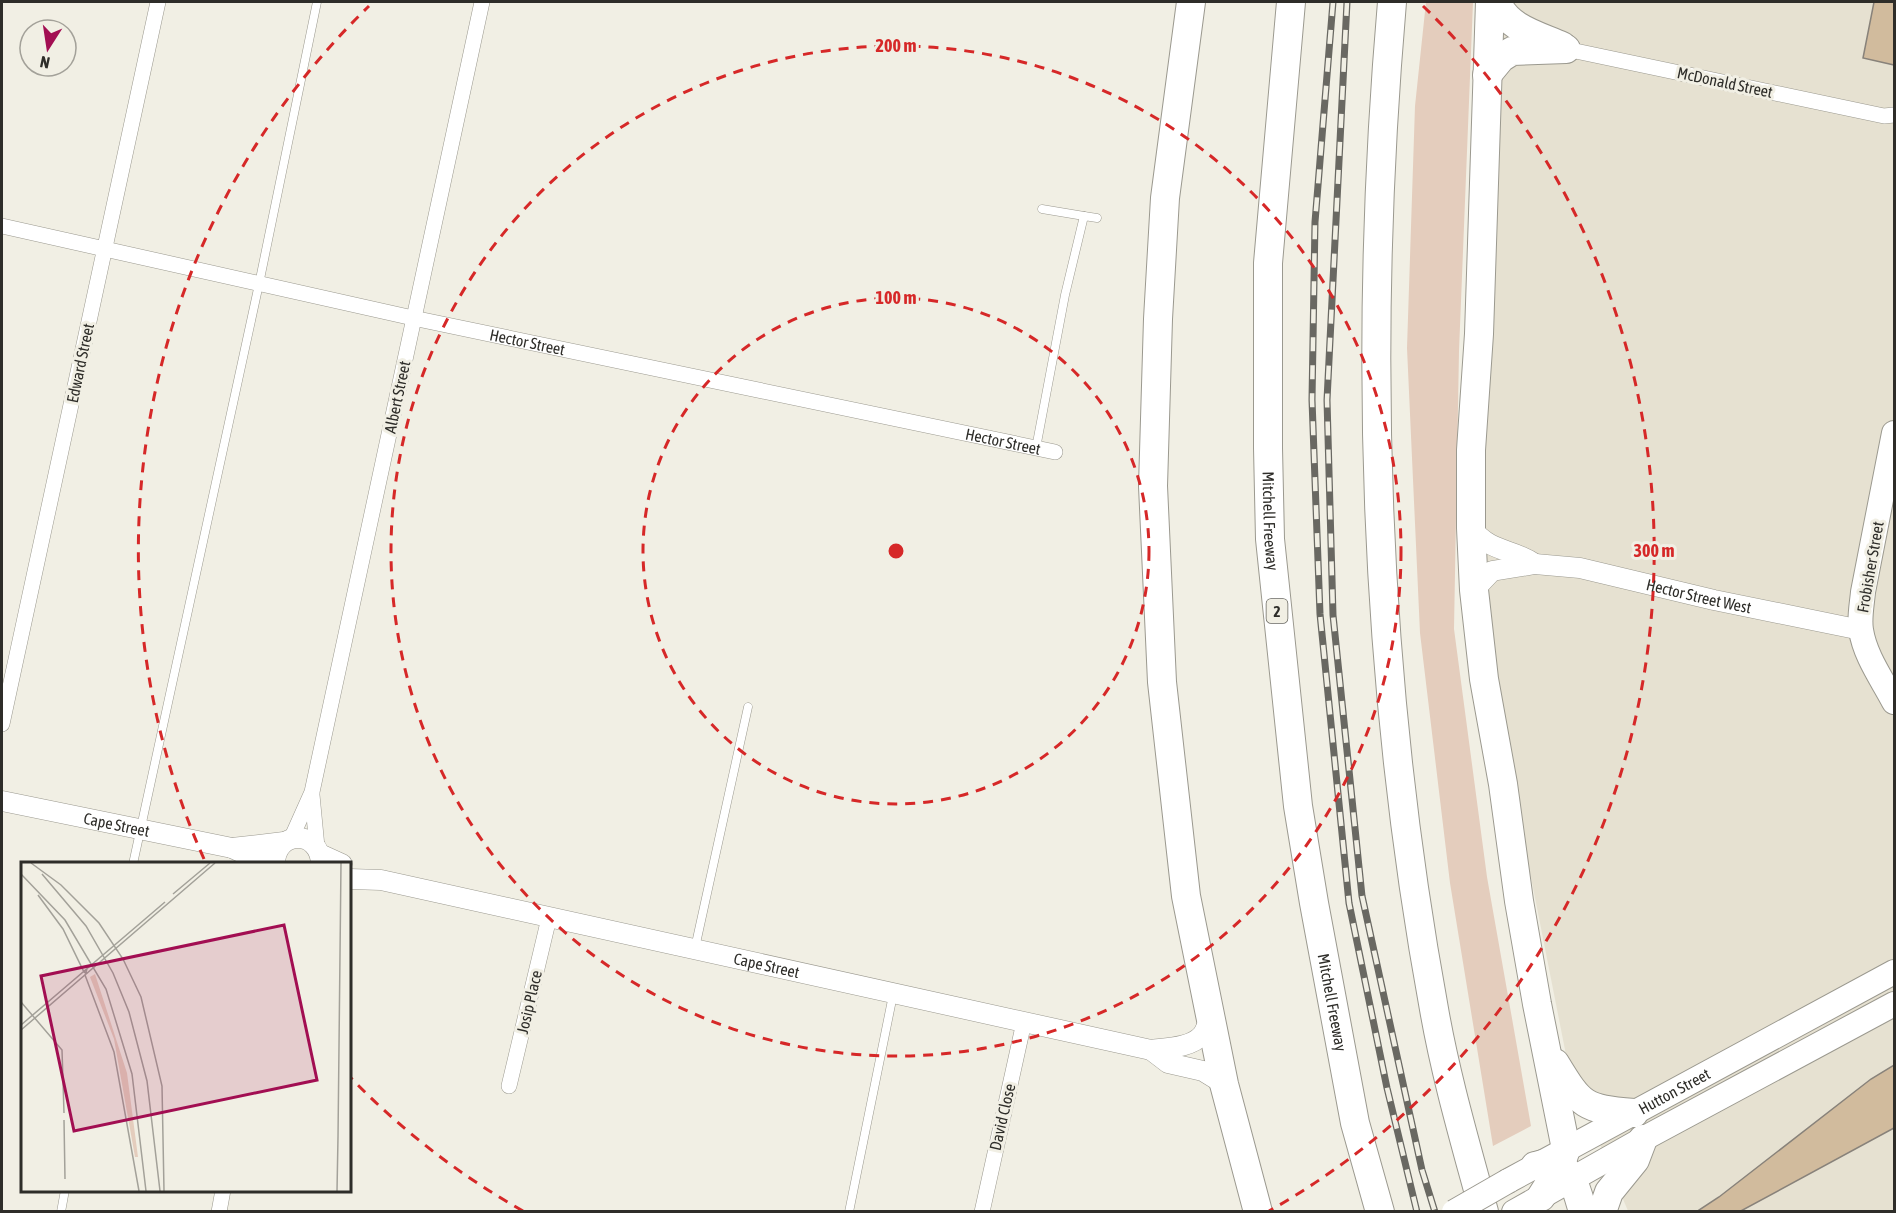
<svg xmlns="http://www.w3.org/2000/svg" width="1896" height="1213" font-family="'Asap Condensed',sans-serif">
  <style>
    .built { fill: #e6e1d1 }
    .green { fill: #e4cdbd }
    .building { fill: #d1bb9d; stroke: #88827a; stroke-width: 1.5 }
    .lines { fill: none; stroke-linecap: round; stroke-linejoin: round }
    .service-casing { stroke: #9b998f; stroke-width: 9 }
    .minor-casing { stroke: #9b998f; stroke-width: 16 }
    .tertiary-casing { stroke: #9b998f; stroke-width: 21 }
    .primary-casing { stroke: #9b998f; stroke-width: 26 }
    .motorway-casing { stroke: #9b998f; stroke-width: 30 }
    .service { stroke: #fff; stroke-width: 8 }
    .minor { stroke: #fff; stroke-width: 15 }
    .tertiary { stroke: #fff; stroke-width: 20 }
    .primary { stroke: #fff; stroke-width: 24 }
    .motorway { stroke: #fff; stroke-width: 28 }
    .rail-casing { stroke: #696862; stroke-width: 7 }
    .rail { stroke: #f1efe4; stroke-width: 4.5; stroke-dasharray: 14; stroke-linecap: butt }
    .primary-bridge-casing { stroke: #9b998f; stroke-width: 26; stroke-linecap: butt }
    .primary-bridge { stroke: #fff; stroke-width: 24 }
    .ring { fill: none; stroke: #d62828; stroke-width: 3; stroke-dasharray: 10 8 }
    .labels { text-anchor: middle; dominant-baseline: central; stroke-width: 6; stroke-linejoin: round; paint-order: stroke }
    .shield { fill: #f1efe4; stroke: #686761; stroke-width: 1.5 }
    .shield-label { font-size: 15px; font-weight: bold; fill: #2e2d29 }
    .street-label { font-size: 16px; fill: #2e2d29; stroke: #f1efe4 }
    .inset-road { fill: none; stroke: #a3a199; stroke-width: 1.5 }
    .view { fill: #a20e52; fill-opacity: 0.15; stroke: #a20e52; stroke-width: 3 }
    .inset-edge { fill: none; stroke: #2e2d29; stroke-width: 3 }
    .centre { fill: #d62828; stroke: #f1efe4; stroke-width: 3 }
    .ring-label { font-size: 18px; text-anchor: middle; font-weight: bold; fill: #d62828; stroke: #f1efe4; stroke-width: 6; stroke-linejoin: round; paint-order: stroke }
  </style>
  <rect width="100%" height="100%" fill="#f1efe4"/>
  <path class="built" d="M 1500,2 L 1894,2 L 1894,1211 L 1628,1211 L 1569,1070 L 1497,705 L 1479,509 Z"/>
  <path class="green" d="M 1426,2 L 1473,2 L 1459,351 L 1454,629 L 1487,877 L 1531,1126 L 1493,1146 L 1450,883 L 1420,633 L 1407,348 L 1415,106 Z"/>
  <g class="building">
    <path d="M 1874,2 L 1894,2 L 1894,65 L 1863,58 Z"/>
    <path d="M 1894,1065 L 1894,1128 L 1739,1212 L 1696,1212 L 1719,1197 L 1871,1079 Z"/>
  </g>
  <g class="lines">
    <g class="service-casing">
      <g id="service">
        <path d="M 1042,209 L 1084,216"/>
        <path d="M 1036,448 L 1065,295 L 1084,216 L 1097,218"/>
        <path d="M 133,864 L 259,284 L 317,2"/>
        <path d="M 695,948 L 748,707"/>
        <path d="M 61,1212 L 65,1190"/>
        <path d="M 849,1212 L 893,995"/>
      </g>
    </g>
    <g class="minor-casing">
      <g id="minor">
        <path d="M 1566,49 L 1884,116 L 1894,115"/>
        <path id="s1" d="M 2,226 L 413,318 L 1055,452"/>
        <path d="M 2,724 L 158,2"/>
        <path d="M 312,795 L 317,847"/>
        <path d="M 291,839 L 312,792 L 482,2"/>
        <path d="M 509,1086 L 549,918"/>
        <path d="M 219,1212 L 223,1190"/>
        <path d="M 982,1212 L 1024,1022"/>
      </g>
    </g>
    <g class="tertiary-casing">
      <g id="tertiary">
        <path d="M 1471,528 C 1493,554 1510,547 1535,564"/>
        <path id="s2" d="M 1474,590 L 1492,571 L 1535,564 L 1580,568 L 1714,600 L 1861,630"/>
        <path id="s3" d="M 2,801 L 232,848 L 266,864"/>
        <path d="M 232,848 L 284,842"/>
        <path d="M 320,854 L 342,864"/>
        <path d="M 275,864 C 275,830 320,829 321,864"/>
        <path id="s4" d="M 350,879 L 381,880 L 1151,1050 C 1166,1048 1191,1048 1202,1035 C 1206,1030 1208,1023 1210,1017"/>
        <path d="M 1151,1050 L 1168,1063 L 1203,1071 L 1224,1084"/>
      </g>
    </g>
    <g class="primary-casing">
      <g id="primary">
        <path d="M 1894,433 L 1863,592 C 1862,604 1859,618 1861,630 C 1865,656 1882,679 1894,702"/>
        <path id="s5" d="M 1508,1181 L 1894,972"/>
        <path d="M 1514,1212 L 1643,1139 L 1894,1004"/>
      </g>
    </g>
    <g class="motorway-casing">
      <g id="motorway">
        <path d="M 1191,2 L 1165,198 L 1158,319 L 1153,486 L 1162,682 L 1186,896 L 1224,1084 L 1258,1212"/>
        <path id="s6" d="M 1291,2 L 1268,263 L 1268,448 L 1270,539 L 1298,806 L 1314,903 L 1355,1123 L 1380,1212"/>
        <path d="M 1392,2 C 1363,337 1373,677 1434,1009 C 1446,1078 1466,1145 1484,1212"/>
        <path d="M 1490,2 L 1479,334 L 1471,450 L 1471,528 L 1474,590 L 1484,679 L 1503,784 L 1519,901 L 1537,1004 L 1566,1149 L 1560,1167 L 1541,1197"/>
        <path d="M 1497,2 C 1507,28 1537,35 1562,46"/>
        <path d="M 1487,75 L 1501,58 L 1512,51 L 1566,49"/>
        <path d="M 1555,1063 C 1581,1106 1584,1109 1634,1113"/>
        <path d="M 1535,1166 C 1540,1165 1545,1163 1550,1163 C 1572,1163 1578,1195 1583,1212"/>
        <path d="M 1602,1212 L 1609,1192 L 1635,1160 L 1643,1139"/>
      </g>
    </g>
    <use href="#service" class="service"/>
    <use href="#minor" class="minor"/>
    <use href="#tertiary" class="tertiary"/>
    <use href="#primary" class="primary"/>
    <use href="#motorway" class="motorway"/>
    <g class="rail-casing">
      <g id="rail">
        <path d="M 1333,2 L 1315,222 L 1312,400 L 1320,614 L 1349,903 L 1387,1088 L 1417,1212"/>
        <path d="M 1347,2 L 1327,400 L 1333,615 L 1362,896 L 1422,1170 L 1435,1212"/>
      </g>
    </g>
    <use href="#rail" class="rail"/>
    <g class="primary-bridge-casing">
      <path id="primary-bridge" d="M 1454,1212 L 1508,1181"/>
    </g>
    <use href="#primary-bridge" class="primary-bridge"/>
  </g>
  <g class="ring">
    <circle cx="896" cy="551" r="253"/>
    <circle cx="896" cy="551" r="505"/>
    <path d="M523 1211A758 758 0 0 1 351 1078M204 859A758 758 0 0 1 369 6M1423 6A758 758 0 0 1 1269 1211"/>
  </g>
  <g class="labels">
    <rect class="shield" x="1266.5" y="599" width="21" height="24" rx="4.5"/>
    <g class="shield-label">
      <text x="1277" y="611">2</text>
    </g>
    <g class="street-label">
      <text transform="translate(1725 82) rotate(12)">McDonald Street</text>
      <text stroke="none"><textPath href="#s1" startOffset="538">Hector Street</textPath></text>
      <text transform="translate(80 363) rotate(-78)">Edward Street</text>
      <text transform="translate(397 397) rotate(-78)">Albert Street</text>
      <text stroke="none"><textPath href="#s1" startOffset="1024">Hector Street</textPath></text>
      <text stroke="none"><textPath href="#s6" startOffset="520">Mitchell Freeway</textPath></text>
      <text transform="translate(1870 567) rotate(-80)">Frobisher Street</text>
      <text stroke="none"><textPath href="#s2" startOffset="237">Hector Street West</textPath></text>
      <text stroke="none"><textPath href="#s3" startOffset="117">Cape Street</textPath></text>
      <text stroke="none"><textPath href="#s4" startOffset="426">Cape Street</textPath></text>
      <text transform="translate(529 1002) rotate(-77)">Josip Place</text>
      <text stroke="none"><textPath href="#s6" startOffset="1006">Mitchell Freeway</textPath></text>
      <text stroke="none"><textPath href="#s5" startOffset="189">Hutton Street</textPath></text>
      <text transform="translate(1002 1117) rotate(-77)">David Close</text>
    </g>
  </g>
  <g transform="translate(21 862)">
    <rect width="330" height="330" fill="#f1efe4"/>
    <path d="M 74,112 L 106,211 L 117,295 L 114,295 L 93,177 L 69,115 Z" fill="#e4cdbd"/>
    <path class="inset-road" d="M 10,1 L 40,23 L 78,61 L 102,97 L 120,135 L 141,224 L 143,329M 0,12 L 44,58 L 85,127 L 111,212 L 125,329M 21,12 L 65,64 L 92,111 L 108,150 L 126,219 L 139,329M 152,32 L 189,1M 17,33 L 42,67 L 63,110 L 67,111M 66,107 L 64,113 L 93,190 L 118,329M 0,140 L 41,188 L 43,251M 0,163 L 144,40M 0,168 L 194,1M 43,258 L 44,317M 317,276 L 320,1M 316,329 L 317,275"/>
    <path class="view" d="M 263,63 L 296,218 L 53,269 L 20,114 Z"/>
    <rect width="330" height="330" class="inset-edge"/>
  </g>
  <circle cx="896" cy="551" r="9" class="centre"/>
  <g class="ring-label">
    <text x="896" y="52">200 m</text>
    <text x="896" y="304">100 m</text>
    <text x="1654" y="557">300 m</text>
  </g>
  <rect width="1896" height="1213" fill="none" stroke="#2e2d29" stroke-width="6"/>
  <g transform="translate(48 48) rotate(192)"><circle r="28" fill="#f1efe4" stroke="#a3a199" stroke-width="1.5"/>
  <path d="M0-4.5L10 22L0 15L-10 22Z" fill="#a20e52"/>
  <text y="-9" font-size="16" font-weight="bold" text-anchor="middle" fill="#2e2d29">N</text>
  </g>
</svg>
